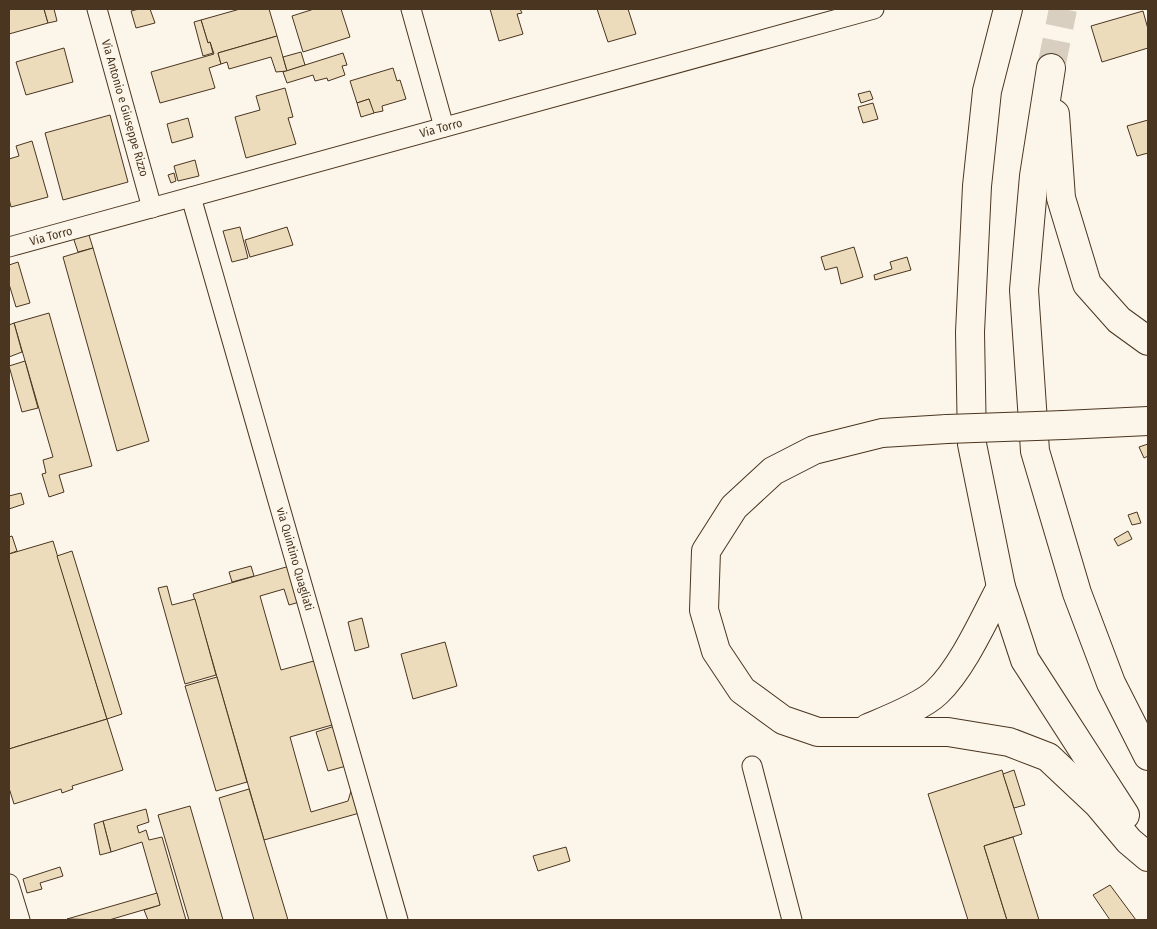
<svg xmlns="http://www.w3.org/2000/svg" width="1157" height="929" font-family="'Fira Sans Condensed',sans-serif">
  <style>
    .building { fill: #ecdcbc; stroke: #4a3520 }
    .lines { fill: none; stroke-linecap: round; stroke-linejoin: round }
    .highway-tunnel { stroke: #d8cfc1; stroke-width: 28; stroke-dasharray: 28 14; stroke-linecap: butt }
    .street-casing { stroke: #4a3520; stroke-width: 21 }
    .highway-casing { stroke: #4a3520; stroke-width: 30 }
    .street { stroke: #fbf6e9; stroke-width: 19 }
    .highway { stroke: #fbf6e9; stroke-width: 28 }
    .highway-bridge-casing { stroke: #4a3520; stroke-width: 30; stroke-linecap: butt }
    .highway-bridge { stroke: #fbf6e9; stroke-width: 28 }
    .labels { text-anchor: middle; dominant-baseline: central; stroke-width: 4; stroke-linejoin: round; paint-order: stroke }
    .street-label { font-size: 12px; fill: #4a3520; stroke: #fbf6e9 }
  </style>
  <rect width="100%" height="100%" fill="#fbf6e9"/>
  <g class="building">
    <path d="M 9,9 L 44,9 L 48,23 L 9,34 Z"/>
    <path d="M 44,9 L 54,9 L 57,21 L 48,23 Z"/>
    <path d="M 139,9 L 150,9 L 155,23 L 136,28 L 131,11 Z"/>
    <path d="M 240,9 L 269,9 L 277,36 L 218,53 L 221,64 L 209,68 L 215,88 L 160,103 L 151,72 L 214,54 L 210,42 L 208,43 L 201,20 Z"/>
    <path d="M 314,9 L 341,9 L 350,37 L 303,52 L 292,16 Z"/>
    <path d="M 490,9 L 520,9 L 522,13 L 517,14 L 523,34 L 499,41 Z"/>
    <path d="M 597,9 L 628,9 L 636,34 L 608,42 Z"/>
    <path d="M 1143,11 L 1148,29 L 1148,48 L 1102,62 L 1091,26 Z"/>
    <path d="M 201,20 L 208,43 L 210,42 L 213,53 L 203,56 L 194,22 Z"/>
    <path d="M 277,36 L 287,71 L 276,72 L 271,57 L 229,69 L 227,62 L 221,64 L 218,53 Z"/>
    <path d="M 64,48 L 73,82 L 26,95 L 16,62 Z"/>
    <path d="M 301,52 L 305,65 L 287,71 L 283,57 Z"/>
    <path d="M 343,53 L 347,65 L 342,66 L 345,75 L 328,81 L 327,78 L 315,81 L 313,75 L 287,83 L 283,72 Z"/>
    <path d="M 393,68 L 397,81 L 400,80 L 406,99 L 382,106 L 383,111 L 373,113 L 369,99 L 357,103 L 350,81 Z"/>
    <path d="M 285,88 L 293,117 L 288,118 L 296,144 L 246,158 L 235,117 L 260,110 L 256,96 Z"/>
    <path d="M 870,91 L 873,99 L 861,103 L 858,94 Z"/>
    <path d="M 369,99 L 374,113 L 361,117 L 357,103 Z"/>
    <path d="M 873,103 L 878,119 L 863,123 L 858,107 Z"/>
    <path d="M 110,115 L 128,182 L 63,200 L 45,133 Z"/>
    <path d="M 188,118 L 193,137 L 172,143 L 167,124 Z"/>
    <path d="M 1148,120 L 1148,153 L 1137,156 L 1127,126 Z"/>
    <path d="M 32,141 L 48,197 L 11,207 L 9,199 L 9,159 L 19,156 L 16,146 Z"/>
    <path d="M 195,160 L 199,176 L 178,181 L 174,166 Z"/>
    <path d="M 174,173 L 176,181 L 171,183 L 168,175 Z"/>
    <path d="M 240,227 L 248,258 L 232,262 L 223,231 Z"/>
    <path d="M 287,227 L 293,245 L 250,257 L 245,240 Z"/>
    <path d="M 88,232 L 93,248 L 78,252 L 73,237 Z"/>
    <path d="M 854,247 L 863,277 L 841,284 L 837,267 L 825,270 L 821,257 Z"/>
    <path d="M 93,248 L 149,441 L 117,451 L 63,257 Z"/>
    <path d="M 907,257 L 911,270 L 875,280 L 874,275 L 892,269 L 890,262 Z"/>
    <path d="M 18,262 L 30,303 L 16,307 L 9,284 L 9,265 Z"/>
    <path d="M 49,313 L 92,466 L 59,475 L 64,492 L 49,497 L 42,474 L 46,473 L 43,460 L 53,457 L 14,323 Z"/>
    <path d="M 14,323 L 22,352 L 9,357 L 9,325 Z"/>
    <path d="M 25,361 L 38,408 L 22,412 L 9,366 Z"/>
    <path d="M 1148,444 L 1148,456 L 1144,458 L 1139,447 Z"/>
    <path d="M 21,493 L 24,504 L 9,509 L 9,496 Z"/>
    <path d="M 1137,512 L 1141,523 L 1132,525 L 1128,515 Z"/>
    <path d="M 1128,531 L 1132,539 L 1118,546 L 1114,539 Z"/>
    <path d="M 12,536 L 17,551 L 9,554 L 9,537 Z"/>
    <path d="M 53,541 L 107,719 L 9,749 L 9,554 Z"/>
    <path d="M 72,551 L 122,714 L 107,719 L 57,556 Z"/>
    <path d="M 293,565 L 303,601 L 289,605 L 284,589 L 260,596 L 281,670 L 321,659 L 339,723 L 290,737 L 311,812 L 348,801 L 351,791 L 358,793 L 363,812 L 264,840 L 193,594 Z"/>
    <path d="M 251,566 L 254,576 L 232,582 L 229,572 Z"/>
    <path d="M 167,586 L 172,605 L 195,599 L 216,675 L 185,684 L 158,588 Z"/>
    <path d="M 362,618 L 369,647 L 355,651 L 348,622 Z"/>
    <path d="M 445,642 L 457,686 L 413,699 L 401,654 Z"/>
    <path d="M 217,677 L 247,782 L 216,791 L 185,686 Z"/>
    <path d="M 107,719 L 123,770 L 72,786 L 73,789 L 62,793 L 61,789 L 14,804 L 9,788 L 9,749 Z"/>
    <path d="M 338,725 L 350,765 L 328,771 L 316,732 Z"/>
    <path d="M 1002,770 L 1022,834 L 984,846 L 1007,920 L 968,920 L 928,794 Z"/>
    <path d="M 1014,770 L 1025,805 L 1014,808 L 1003,774 Z"/>
    <path d="M 249,789 L 264,840 L 288,920 L 254,920 L 219,798 Z"/>
    <path d="M 190,806 L 223,920 L 189,920 L 158,815 Z"/>
    <path d="M 146,809 L 149,822 L 137,826 L 139,833 L 146,830 L 149,840 L 162,837 L 186,920 L 148,920 L 144,910 L 160,905 L 142,842 L 111,852 L 103,821 Z"/>
    <path d="M 103,821 L 111,852 L 100,855 L 94,824 Z"/>
    <path d="M 1013,837 L 1039,920 L 1007,920 L 984,846 Z"/>
    <path d="M 566,847 L 570,861 L 538,871 L 533,856 Z"/>
    <path d="M 60,867 L 63,876 L 40,883 L 42,889 L 27,893 L 23,879 Z"/>
    <path d="M 1110,885 L 1136,920 L 1110,920 L 1093,895 Z"/>
    <path d="M 157,893 L 160,905 L 109,920 L 67,919 Z"/>
  </g>
  <g class="lines">
    <path class="highway-tunnel" d="M 1051,68 L 1063,9"/>
    <g class="street-casing">
      <g id="street">
        <path d="M 97,9 L 152,208"/>
        <path d="M 411,9 L 444,127"/>
        <path d="M 191,197 L 398,920"/>
        <path d="M 9,247 L 874,9"/>
        <path d="M 752,766 L 792,920"/>
        <path d="M 9,884 L 20,920"/>
      </g>
    </g>
    <g class="highway-casing">
      <g id="highway">
        <path d="M 1008,9 L 987,91 L 977,186 L 970,332 L 972,444 L 1001,587 L 1025,660 L 1125,815"/>
        <path d="M 1051,68 L 1034,176 L 1024,290 L 1035,451 L 1077,593 L 1111,683 L 1148,756"/>
        <path d="M 1055,114 L 1061,198 L 1087,284 L 1119,320 L 1148,341"/>
        <path d="M 1064,425 L 1148,421"/>
        <path d="M 947,429 L 882,433 L 814,450 L 773,471 L 734,507 L 706,551 L 704,610 L 716,651 L 742,690 L 783,720 L 818,732 L 948,732 L 1009,742 L 1048,757 L 1098,804 L 1129,841 L 1148,857"/>
        <path d="M 868,728 C 887,720 923,706 937,692 C 963,667 984,619 1001,587"/>
      </g>
    </g>
    <use href="#street" class="street"/>
    <use href="#highway" class="highway"/>
    <g class="highway-bridge-casing">
      <path id="highway-bridge" d="M 947,429 L 1064,425"/>
    </g>
    <use href="#highway-bridge" class="highway-bridge"/>
  </g>
  <g class="labels">
    <g class="street-label">
      <text transform="translate(125 108) rotate(74)">Via Antonio e Giuseppe Rizzo</text>
      <text transform="translate(441 128) rotate(-15)">Via Torro</text>
      <text transform="translate(51 236) rotate(-15)">Via Torro</text>
      <text transform="translate(295 559) rotate(74)">via Quintino Quagliati</text>
    </g>
  </g>
  <rect width="1157" height="929" fill="none" stroke="#4a3520" stroke-width="20"/>
</svg>
